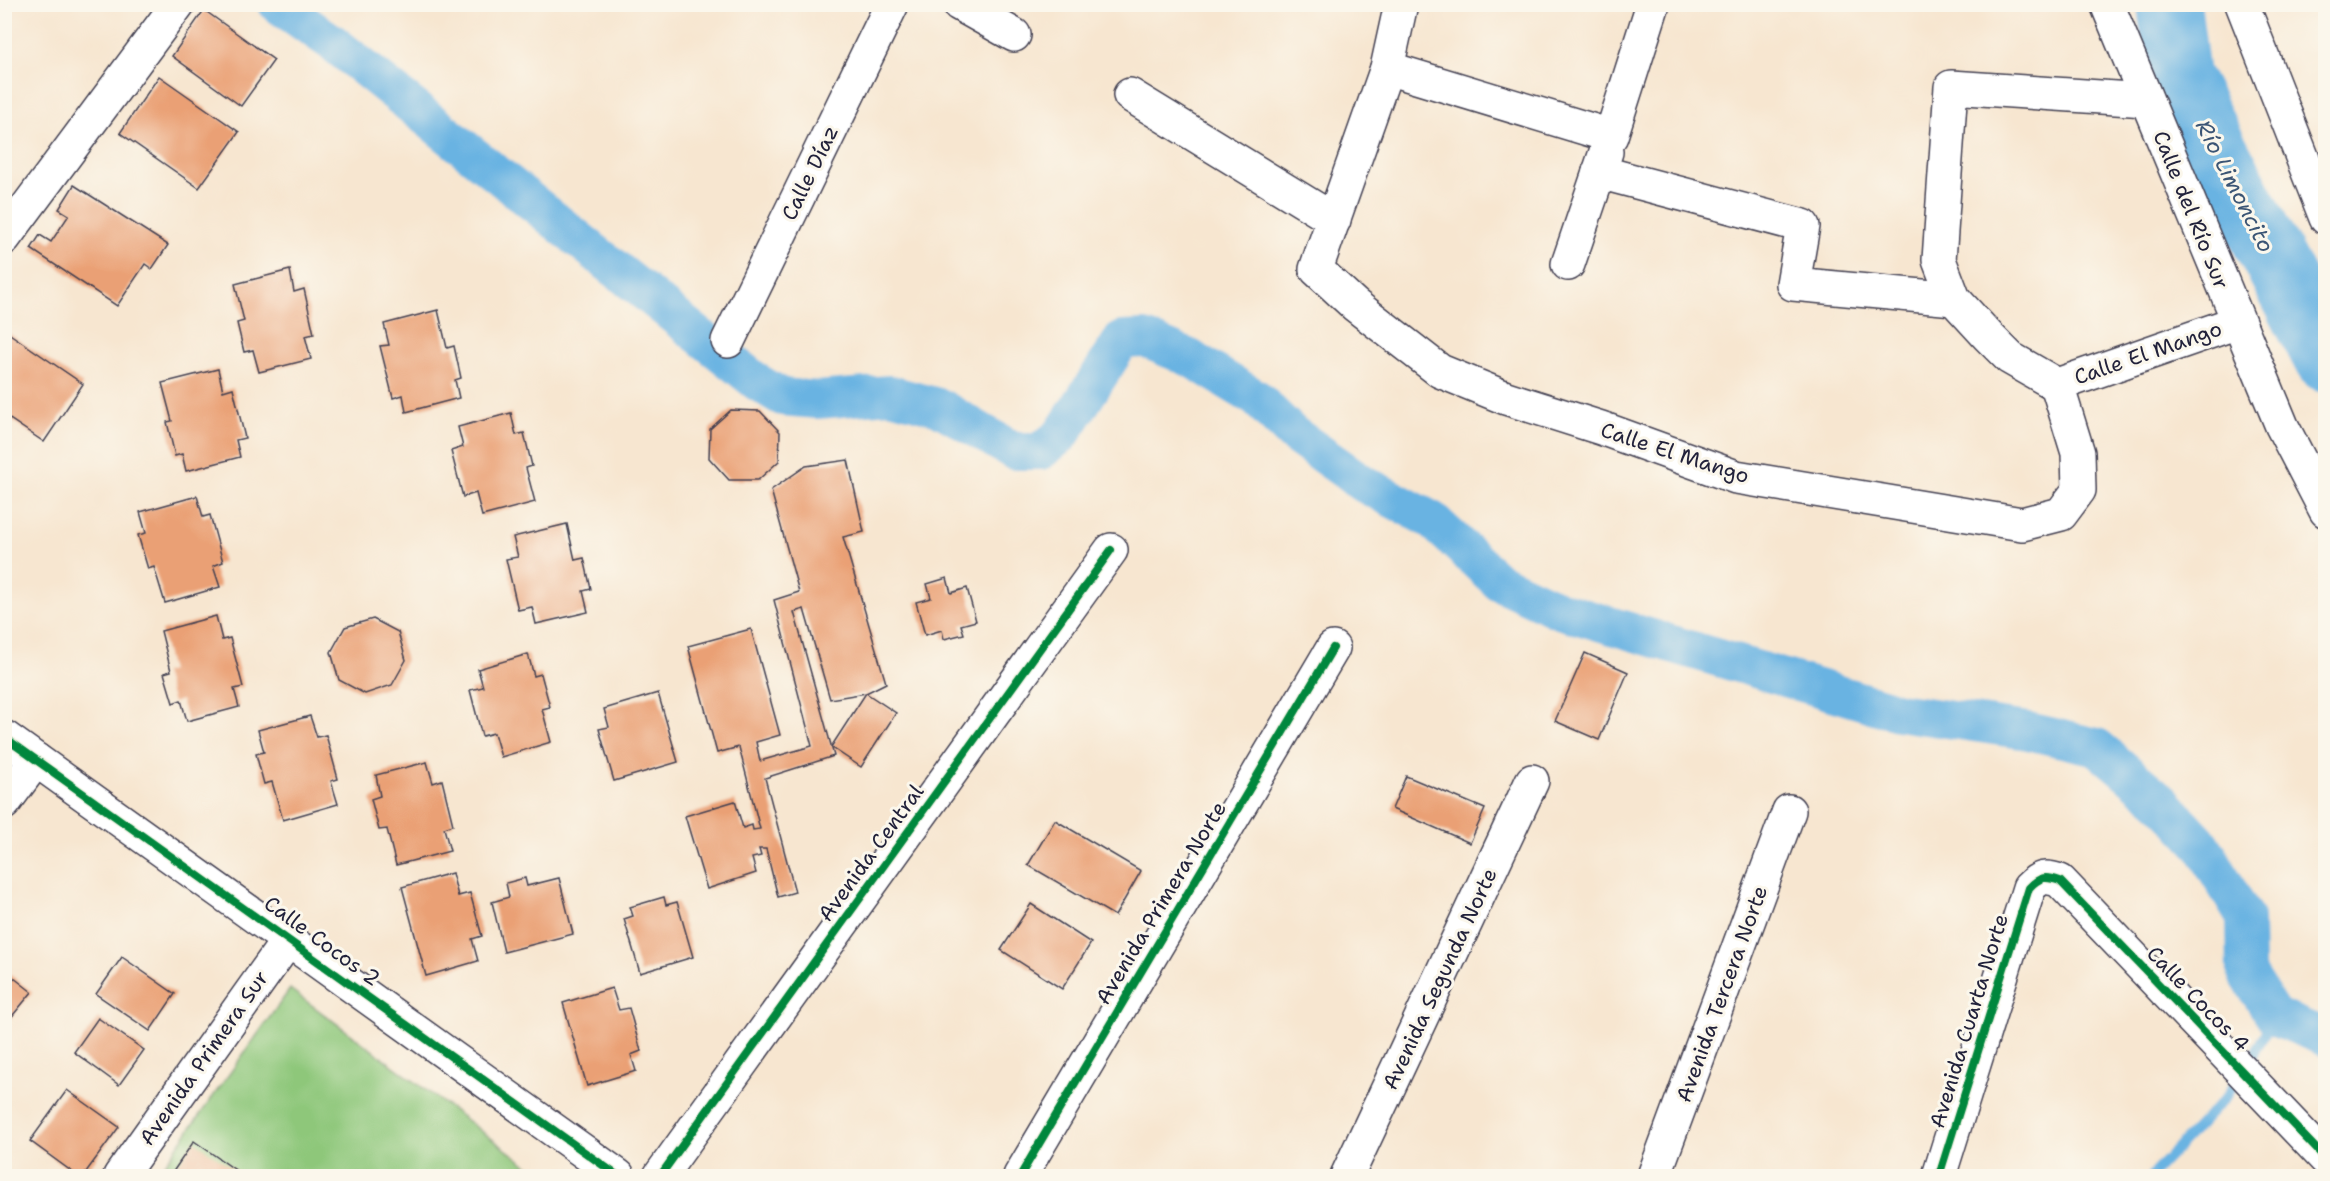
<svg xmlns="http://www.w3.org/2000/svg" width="2330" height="1181" font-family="'Shantell Sans',sans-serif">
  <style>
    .green { fill: #8ec77a; stroke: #58745a; stroke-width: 1.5 }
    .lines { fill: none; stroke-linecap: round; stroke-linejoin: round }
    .stream { stroke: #69b3e2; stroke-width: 10 }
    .canal { stroke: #69b3e2; stroke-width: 38 }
    .river { stroke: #69b3e2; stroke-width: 64 }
    .building { fill: #eaa075 }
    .minor-casing { stroke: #423f51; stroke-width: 36 }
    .minor { stroke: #fff; stroke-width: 33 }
    .cycleway-casing { stroke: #fbf7ec; stroke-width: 11 }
    .cycleway { stroke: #00873e; stroke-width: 8 }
    .labels { text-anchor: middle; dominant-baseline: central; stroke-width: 6; stroke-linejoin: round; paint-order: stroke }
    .street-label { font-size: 21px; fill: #22223b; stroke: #fbf7ec }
    .water-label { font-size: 22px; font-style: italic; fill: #3b5575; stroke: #fbf7ec }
  </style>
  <rect width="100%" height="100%" fill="#fbf7ec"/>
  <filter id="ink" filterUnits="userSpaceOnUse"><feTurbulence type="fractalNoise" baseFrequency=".0167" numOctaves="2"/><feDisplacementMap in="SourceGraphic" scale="12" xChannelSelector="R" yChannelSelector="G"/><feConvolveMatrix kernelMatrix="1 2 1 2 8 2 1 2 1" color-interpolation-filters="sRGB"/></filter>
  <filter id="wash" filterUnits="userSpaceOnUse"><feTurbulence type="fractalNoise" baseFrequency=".008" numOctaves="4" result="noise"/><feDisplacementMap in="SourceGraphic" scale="24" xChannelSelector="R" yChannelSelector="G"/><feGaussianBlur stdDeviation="1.35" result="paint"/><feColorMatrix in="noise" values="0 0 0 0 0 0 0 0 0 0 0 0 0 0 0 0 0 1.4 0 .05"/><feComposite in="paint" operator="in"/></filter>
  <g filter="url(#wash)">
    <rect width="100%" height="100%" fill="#f7e6d0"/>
    <path class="green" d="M 290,989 L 542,1176 L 156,1176 Z"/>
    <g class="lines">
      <path class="stream" d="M 2151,1176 L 2226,1097 L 2252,1058 L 2274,1016"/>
      <path class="canal" d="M 277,4 L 333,43 L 757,382 L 782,397 L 817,400 L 890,394 L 939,407 L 1014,451 L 1041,451 L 1061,435 L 1122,340 L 1145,339 L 1190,358 L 1256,398 L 1293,434 L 1364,484 L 1432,520 L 1499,582 L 1559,610 L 1898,712 L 2028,731 L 2097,747 L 2162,802 L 2202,845 L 2245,918 L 2246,972 L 2274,1016 L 2326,1038"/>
      <path class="river" d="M 2169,4 L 2178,76 L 2326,360"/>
    </g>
    <g id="blocks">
      <g class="building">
        <path d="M 204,10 L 274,60 L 241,106 L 172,56 Z"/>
        <path d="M 159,76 L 239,132 L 199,188 L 120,133 Z"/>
        <path d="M 74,185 L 168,245 L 152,269 L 145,264 L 117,306 L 31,249 L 40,235 L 51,242 L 69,215 L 59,209 Z"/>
        <path d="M 290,270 L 294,292 L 304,289 L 314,334 L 305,336 L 311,359 L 259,372 L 253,350 L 244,352 L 237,323 L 244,321 L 235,284 Z"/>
        <path d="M 438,310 L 447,348 L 454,346 L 461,378 L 455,380 L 459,398 L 406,412 L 403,395 L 393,398 L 380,346 L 389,345 L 384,324 Z"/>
        <path d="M 4,330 L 83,384 L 44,442 L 4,415 Z"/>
        <path d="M 218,369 L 223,391 L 233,388 L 245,438 L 236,440 L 240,457 L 186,471 L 182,454 L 175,456 L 167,422 L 172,421 L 162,383 Z"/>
        <path d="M 731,410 L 760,411 L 780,432 L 779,461 L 758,480 L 729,480 L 709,458 L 710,429 Z"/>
        <path d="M 511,413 L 516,435 L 524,433 L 532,466 L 526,468 L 535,502 L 482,516 L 476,493 L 463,497 L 451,451 L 463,447 L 458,427 Z"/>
        <path d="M 848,460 L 864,532 L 843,537 L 886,683 L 866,693 L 830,699 L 804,609 L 794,612 L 834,756 L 765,778 L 795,892 L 778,897 L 766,849 L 759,849 L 761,856 L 752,858 L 756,873 L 707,889 L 685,816 L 735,801 L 743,828 L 752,825 L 753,830 L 760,829 L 739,747 L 717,753 L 688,646 L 751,629 L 780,735 L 756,742 L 760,761 L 812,746 L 774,600 L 799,592 L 771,490 L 806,466 Z"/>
        <path d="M 197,496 L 203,517 L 210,515 L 223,562 L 213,566 L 220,587 L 165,603 L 154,567 L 148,569 L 138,535 L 146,533 L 140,512 Z"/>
        <path d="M 567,524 L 575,560 L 584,558 L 591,589 L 583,591 L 588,612 L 536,624 L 532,607 L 518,610 L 506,559 L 518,557 L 513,537 Z"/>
        <path d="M 947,578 L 951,593 L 967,588 L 976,621 L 961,625 L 964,634 L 944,639 L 942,630 L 925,635 L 916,602 L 931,598 L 927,584 Z"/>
        <path d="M 216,616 L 222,640 L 230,638 L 243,687 L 234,689 L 239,707 L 187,721 L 181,700 L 173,703 L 164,673 L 171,671 L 161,631 Z"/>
        <path d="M 373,619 L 398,632 L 406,660 L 392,685 L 365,694 L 339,680 L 331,652 L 345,627 Z"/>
        <path d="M 1585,653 L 1628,672 L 1599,740 L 1555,721 Z"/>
        <path d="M 528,654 L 534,676 L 541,674 L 550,707 L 542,709 L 551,742 L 501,757 L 494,733 L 482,736 L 470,690 L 483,687 L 478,669 Z"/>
        <path d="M 658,693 L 678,762 L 614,781 L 599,729 L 609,727 L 604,709 Z"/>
        <path d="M 866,693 L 896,713 L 861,767 L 831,747 Z"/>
        <path d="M 310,716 L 317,737 L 326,735 L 338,779 L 331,781 L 338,804 L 283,820 L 272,782 L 264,784 L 256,754 L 264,752 L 258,730 Z"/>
        <path d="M 427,762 L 433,783 L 442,780 L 453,825 L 444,828 L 450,851 L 396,865 L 387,829 L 379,830 L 371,799 L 380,796 L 376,775 Z"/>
        <path d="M 1406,776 L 1485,809 L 1470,843 L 1392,809 Z"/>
        <path d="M 1055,820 L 1141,871 L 1115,916 L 1028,865 Z"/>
        <path d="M 452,873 L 458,896 L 470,893 L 482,936 L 472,939 L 478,961 L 426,976 L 402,887 Z"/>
        <path d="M 525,878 L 527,886 L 559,878 L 573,934 L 504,952 L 492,902 L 509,897 L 506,883 Z"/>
        <path d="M 664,897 L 666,905 L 677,902 L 693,957 L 640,973 L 624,919 L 633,916 L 630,907 Z"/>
        <path d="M 1031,904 L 1091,943 L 1062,989 L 1001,950 Z"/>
        <path d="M 122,957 L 175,994 L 150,1031 L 96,994 Z"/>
        <path d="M 9,974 L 32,992 L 4,1026 L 4,980 Z"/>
        <path d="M 612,988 L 619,1010 L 629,1008 L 641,1051 L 631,1055 L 636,1071 L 587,1086 L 563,1003 Z"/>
        <path d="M 98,1018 L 144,1050 L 119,1085 L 74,1052 Z"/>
        <path d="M 67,1090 L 119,1127 L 83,1176 L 78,1176 L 30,1141 Z"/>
        <path d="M 194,1141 L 244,1176 L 170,1176 Z"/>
      </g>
    </g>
  </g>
  <g filter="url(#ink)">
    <use href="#blocks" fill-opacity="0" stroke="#423f51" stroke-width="1.5"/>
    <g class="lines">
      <g class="minor-casing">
        <g id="minor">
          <path d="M 959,4 L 1014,35"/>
          <path d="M 1401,4 L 1387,68 L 1316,269 L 1355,305 L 1440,371 L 1506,398 L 1601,428 L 1736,477 L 2022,524 L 2061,514 L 2079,490 L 2078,453 L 2057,385 L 2238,322"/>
          <path d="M 2107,4 L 2282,426 L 2326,511"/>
          <path d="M 2242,4 L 2326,218"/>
          <path d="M 1387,68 L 1611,136 L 1653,4"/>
          <path d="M 1130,95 L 1334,220"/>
          <path d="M 1599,172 L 1803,226 L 1793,284 L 1954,299"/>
          <path d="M 4,238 L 178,4"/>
          <path d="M 1568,264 L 1606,152"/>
          <path d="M 728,341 L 892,4"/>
          <path d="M 2057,385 L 2010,358 L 1988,336 L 1954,299 L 1939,260 L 1951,87 L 2146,100"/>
          <path d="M 4,737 L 618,1176"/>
          <path d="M 4,803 L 36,760"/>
          <path d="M 120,1176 L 289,939"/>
          <path d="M 660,1176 L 1111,550"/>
          <path d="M 1020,1176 L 1333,648"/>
          <path d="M 1347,1176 L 1532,781"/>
          <path d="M 1654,1176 L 1789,811"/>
          <path d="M 1939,1176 L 2029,888 C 2040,876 2046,876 2060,881 L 2326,1159"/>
        </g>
      </g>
      <use href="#minor" class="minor"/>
      <g class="cycleway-casing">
        <g id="cycleway">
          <path d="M 4,737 L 618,1176"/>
          <path d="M 660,1176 L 1111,550"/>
          <path d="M 1020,1176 L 1333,648"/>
          <path d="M 1939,1176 L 2029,888 C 2040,876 2046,876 2060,881 L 2326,1159"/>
        </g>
      </g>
      <use href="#cycleway" class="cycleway"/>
    </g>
  </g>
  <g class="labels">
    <g class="street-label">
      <text transform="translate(810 173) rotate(-64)">Calle Díaz</text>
      <text transform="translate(2191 210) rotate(68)">Calle del Río Sur</text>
      <text transform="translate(2148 353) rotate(-19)">Calle El Mango</text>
      <text transform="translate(1675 453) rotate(18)">Calle El Mango</text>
      <text transform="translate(871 853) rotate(-54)">Avenida Central</text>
      <text transform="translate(1161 903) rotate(-59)">Avenida Primera Norte</text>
      <text transform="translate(322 941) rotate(36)">Calle Cocos 2</text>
      <text transform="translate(1440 979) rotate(-65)">Avenida Segunda Norte</text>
      <text transform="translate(1722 994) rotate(-70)">Avenida Tercera Norte</text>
      <text transform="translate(2198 999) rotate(46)">Calle Cocos 4</text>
      <text transform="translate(1969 1021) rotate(-73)">Avenida Cuarta Norte</text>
      <text transform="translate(204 1058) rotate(-55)">Avenida Primera Sur</text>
    </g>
    <g class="water-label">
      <text transform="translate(2235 186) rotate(63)">Río Limoncito</text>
    </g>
  </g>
  <rect width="2330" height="1181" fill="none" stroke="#fbf7ec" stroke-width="24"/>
</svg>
